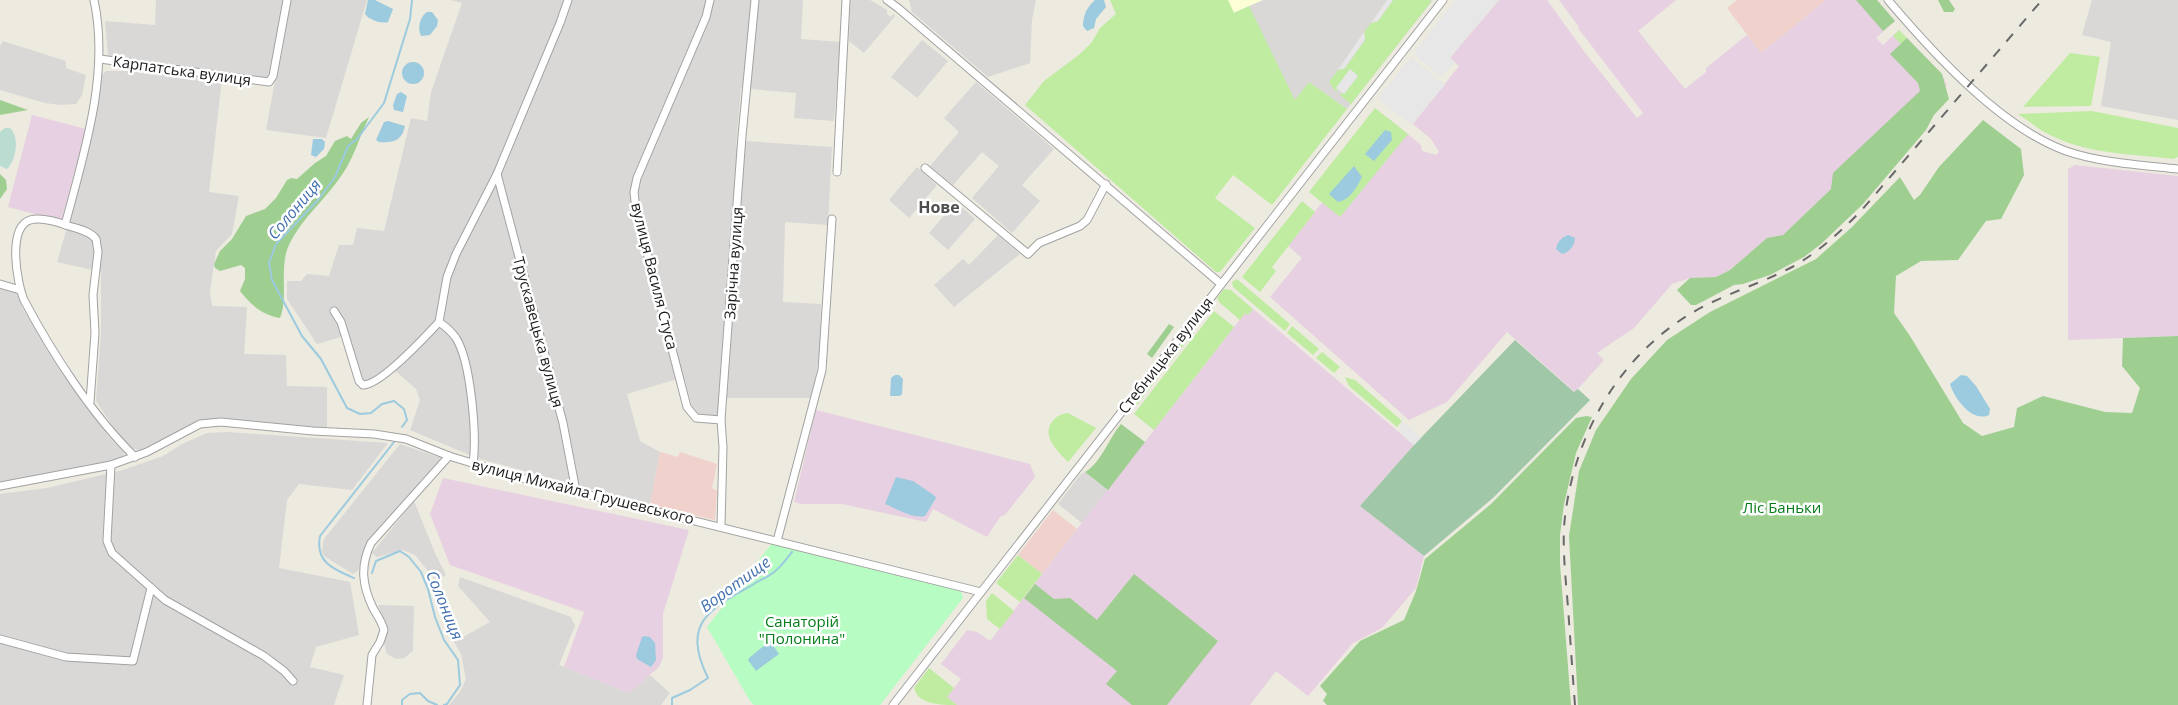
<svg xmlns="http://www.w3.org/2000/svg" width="2178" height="705" font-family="'Open Sans',sans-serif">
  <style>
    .residential { fill: #d9d8d7 }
    .commercial { fill: #f0d1cc }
    .industrial { fill: #e7d0e1 }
    .education { fill: #fcffd6 }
    .grass { fill: #bfeca1 }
    .forest { fill: #9ecf91 }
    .wetland { fill: #bbdcd0 }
    .cemetery { fill: #9fc7a8 }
    .park { fill: #b7fcc2 }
    .parking { fill: #e7e7e7 }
    .water { fill: #9ccade }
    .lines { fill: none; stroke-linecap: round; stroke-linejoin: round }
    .stream { stroke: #9ccade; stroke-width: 2 }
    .minor-casing { stroke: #a2a2a2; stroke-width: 9 }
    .minor { stroke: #fff; stroke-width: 7 }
    .rail { stroke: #696969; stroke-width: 2; stroke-dasharray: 10 10; stroke-linecap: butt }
    .labels { text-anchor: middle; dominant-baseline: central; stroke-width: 5; stroke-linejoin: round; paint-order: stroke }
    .street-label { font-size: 15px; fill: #1b1b1b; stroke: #fff }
    .park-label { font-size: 15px; fill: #057c19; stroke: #fff }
    .neighbourhood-label { font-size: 16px; font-weight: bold; fill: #4e4e4e; stroke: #fff }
    .water-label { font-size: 16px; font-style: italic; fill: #4370ae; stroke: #fff }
  </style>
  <rect width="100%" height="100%" fill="#edeadf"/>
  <g class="residential">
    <path d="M 156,0 L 367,0 L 326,138 L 266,130 L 276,75 L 271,79 L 108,56 L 105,21 L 155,25 Z"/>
    <path d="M 451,0 L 803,0 L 801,39 L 840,42 L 834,121 L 794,118 L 796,93 L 741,88 L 736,146 L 745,141 L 832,147 L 828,225 L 785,222 L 783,302 L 821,304 L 820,345 L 813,398 L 720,398 L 718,416 L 699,415 L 693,409 L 684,377 L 627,394 L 640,441 L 660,452 L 650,505 L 477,458 L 410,430 L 420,400 L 416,389 L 390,366 L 367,382 L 363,381 L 347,335 L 317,344 L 287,299 L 287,281 L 301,281 L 307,274 L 329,276 L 339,245 L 353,245 L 357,228 L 384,231 L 411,118 L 427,121 L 431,92 L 462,3 Z"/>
    <path d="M 850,0 L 870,0 L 887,10 L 887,14 L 891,17 L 893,14 L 895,16 L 864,53 L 849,41 Z"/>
    <path d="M 909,0 L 1036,0 L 1032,20 L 1030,63 L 988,77 L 912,12 Z"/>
    <path d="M 1228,0 L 1433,0 L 1347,109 L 1309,82 L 1295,101 L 1249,7 Z"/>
    <path d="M 2092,0 L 2178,0 L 2178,120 L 2101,106 L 2111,42 L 2082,35 Z"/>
    <path d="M 922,40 L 948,61 L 917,98 L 891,77 Z"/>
    <path d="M 3,41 L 66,61 L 66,68 L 86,75 L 82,95 L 76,104 L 60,105 L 45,103 L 0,90 L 0,46 Z"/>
    <path d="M 106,71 L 142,71 L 222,79 L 209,192 L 239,196 L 232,234 L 216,251 L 210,292 L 212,306 L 247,307 L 244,354 L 286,355 L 287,386 L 327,387 L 327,428 L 204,420 L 196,421 L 145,451 L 139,451 L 131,447 L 120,437 L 96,401 L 101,332 L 101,272 L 57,262 L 86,162 L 101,76 Z"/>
    <path d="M 976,82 L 1054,149 L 1022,185 L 1040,201 L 1012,233 L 972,198 L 999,166 L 982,152 L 953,185 L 930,166 L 959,132 L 944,118 Z"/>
    <path d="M 917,167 L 937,185 L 909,218 L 889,200 Z"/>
    <path d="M 956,202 L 975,219 L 948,250 L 929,233 Z"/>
    <path d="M 998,235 L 1020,254 L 954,307 L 934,285 L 963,259 L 969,265 Z"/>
    <path d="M 0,288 L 17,294 L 23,309 L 70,383 L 109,437 L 124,453 L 122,457 L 101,464 L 0,484 Z"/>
    <path d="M 227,432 L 388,443 L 352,490 L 299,484 L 287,500 L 279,568 L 350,582 L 359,635 L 316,647 L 310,667 L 344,675 L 334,705 L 0,705 L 0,494 L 47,488 L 123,470 L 163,456 L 182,444 L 207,433 Z"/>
    <path d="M 400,444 L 441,458 L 369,541 L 363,553 L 358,571 L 353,574 L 324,556 L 322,551 L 324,539 Z"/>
    <path d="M 1085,472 L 1108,490 L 1082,523 L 1058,504 L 1080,475 Z"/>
    <path d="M 414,501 L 435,553 L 446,575 L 436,581 L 415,555 L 403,550 L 377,557 L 372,553 Z"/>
    <path d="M 460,577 L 571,617 L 575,626 L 559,665 L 629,693 L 650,675 L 670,693 L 661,705 L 449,705 L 460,692 L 466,679 L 461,654 L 454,642 L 490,622 L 458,586 Z"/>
    <path d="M 378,605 L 414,606 L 413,651 L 404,658 L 396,659 L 387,654 L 384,642 L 385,622 Z"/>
  </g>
  <g class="commercial">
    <path d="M 1737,0 L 1826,0 L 1761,53 L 1727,8 Z"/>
    <path d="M 660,452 L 678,457 L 680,452 L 717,464 L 712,488 L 717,491 L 715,520 L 650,505 Z"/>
    <path d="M 1053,510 L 1077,529 L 1042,574 L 1018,555 Z"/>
  </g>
  <g class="industrial">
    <path d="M 1499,0 L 1547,0 L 1586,54 L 1637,118 L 1643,113 L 1578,28 L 1579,27 L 1559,0 L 1676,0 L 1638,31 L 1685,89 L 1706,72 L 1706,68 L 1747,35 L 1761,53 L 1826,0 L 1877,0 L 1895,21 L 1876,38 L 1883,45 L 1899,30 L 1942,74 L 1947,86 L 1831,189 L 1783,235 L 1767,238 L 1730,270 L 1716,277 L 1690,278 L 1672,284 L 1634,328 L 1597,353 L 1604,360 L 1575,392 L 1507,332 L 1447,402 L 1409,420 L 1270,297 L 1302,258 L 1288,246 L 1388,118 L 1421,145 L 1422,151 L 1436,155 L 1439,152 L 1431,139 L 1413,124 L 1459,66 L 1450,58 Z"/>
    <path d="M 32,115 L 86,129 L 61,221 L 8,207 Z"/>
    <path d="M 2075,165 L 2178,176 L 2178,336 L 2068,340 L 2068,169 Z"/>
    <path d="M 1253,309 L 1414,445 L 1360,506 L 1424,556 L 1416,588 L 1382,628 L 1353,643 L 1308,696 L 1276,671 L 1250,705 L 957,705 L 947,697 L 961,679 L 941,664 L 967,630 L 977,632 L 990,641 L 1245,313 L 1248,315 Z"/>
    <path d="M 816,410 L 1030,464 L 1035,477 L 1005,515 L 1000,517 L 987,537 L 933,509 L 926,522 L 842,504 L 801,504 L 794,502 Z"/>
    <path d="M 443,478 L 689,530 L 663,614 L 663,657 L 659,667 L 629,693 L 564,667 L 584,612 L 450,565 L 430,514 Z"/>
  </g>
  <path class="education" d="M 1228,0 L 1263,0 L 1233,13 Z"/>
  <g class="grass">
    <path d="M 1110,0 L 1228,0 L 1234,13 L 1249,6 L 1295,100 L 1309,82 L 1347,109 L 1272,205 L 1233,175 L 1215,198 L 1255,228 L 1220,272 L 1216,272 L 1025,105 L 1044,81 L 1080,54 L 1092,42 L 1100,28 L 1116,14 Z"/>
    <path d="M 1393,0 L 1430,0 L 1431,2 L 1351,104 L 1340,95 L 1342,93 L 1344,94 L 1358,76 L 1350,70 L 1336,88 L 1338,89 L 1336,92 L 1329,82 L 1338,70 L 1345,68 L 1365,40 L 1364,32 L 1371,23 L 1378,21 Z"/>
    <path d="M 1899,30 L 1907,38 L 1901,44 L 1893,36 Z"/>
    <path d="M 2070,53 L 2100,57 L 2091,106 L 2023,107 Z"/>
    <path d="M 1375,108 L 1408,134 L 1340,217 L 1309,192 Z"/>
    <path d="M 2092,111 L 2178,128 L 2178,157 L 2173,159 C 2132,154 2087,154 2050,135 C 2039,130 2029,121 2018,114 Z"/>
    <path d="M 1302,201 L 1315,212 L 1272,267 L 1276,271 L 1260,292 L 1242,277 Z"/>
    <path d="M 1237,279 L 1290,324 L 1285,331 L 1233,287 L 1232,282 Z"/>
    <path d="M 1224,289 L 1231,290 L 1253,309 L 1248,315 L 1245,313 L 1240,320 L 1219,302 L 1217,298 Z"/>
    <path d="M 1214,311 L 1234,327 L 1154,430 L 1134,414 Z"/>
    <path d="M 1292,326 L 1319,349 L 1313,355 L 1287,333 Z"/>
    <path d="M 1192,330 L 1194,332 L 1137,405 L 1135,403 Z"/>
    <path d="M 1322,352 L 1340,367 L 1334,373 L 1316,358 Z"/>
    <path d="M 1345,377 L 1355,380 L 1402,421 L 1397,427 L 1349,386 Z"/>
    <path d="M 1068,413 L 1096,428 L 1068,462 C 1059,452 1041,437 1052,422 C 1056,416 1061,414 1068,413 Z"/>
    <path d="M 1018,555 L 1042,574 L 1020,602 L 996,583 Z"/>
    <path d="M 992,593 L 1014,611 L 1000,629 L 987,619 L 986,601 Z"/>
    <path d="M 929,668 L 954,688 L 947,697 L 957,705 C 941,705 918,705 914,688 Z"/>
  </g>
  <g class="forest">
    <path d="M 1856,0 L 1877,0 L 1895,21 L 1883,31 Z"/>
    <path d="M 1938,0 L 1949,0 L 1955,9 L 1953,12 L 1944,12 Z"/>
    <path d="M 1907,38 L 1942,74 L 1949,99 L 1934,115 L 1926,130 L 1863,204 L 1821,244 L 1804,257 L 1770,275 L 1743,284 L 1734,285 L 1696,305 L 1691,305 L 1677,290 L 1690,278 L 1716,277 L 1730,270 L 1767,238 L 1783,235 L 1831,189 L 1833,173 L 1920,91 L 1918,83 L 1890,54 Z"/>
    <path d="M 0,100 L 28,110 L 0,115 Z"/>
    <path d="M 369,117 C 359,138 353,161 339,179 C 323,202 297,223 287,250 C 280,271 288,300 280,318 C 262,315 251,305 240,291 L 245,279 L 245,268 L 241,265 L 220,271 L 215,268 L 214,264 L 220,251 L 232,239 L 246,216 L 265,209 L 276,198 L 287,180 L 291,178 L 297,179 L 315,163 L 326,156 L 335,141 L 347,136 L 351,139 L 361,123 Z"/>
    <path d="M 1983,120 L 2021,149 L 2024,175 L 2001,219 L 1986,221 L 1958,260 L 1921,261 L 1896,276 L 1894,313 L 1910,336 L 1963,423 L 1982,436 L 2014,427 L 2017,408 L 2043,396 L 2105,412 L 2132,413 L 2140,388 L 2122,366 L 2123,338 L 2178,336 L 2178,705 L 1578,705 L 1569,536 L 1579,471 L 1596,430 L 1631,379 L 1667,340 L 1710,312 L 1816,259 L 1852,227 L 1900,177 L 1914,200 L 1920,195 L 1939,167 Z"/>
    <path d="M 0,174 L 6,180 L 7,189 L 0,199 Z"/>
    <path d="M 1169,324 L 1174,327 L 1152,358 L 1147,354 Z"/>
    <path d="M 1586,416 L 1592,417 L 1576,453 L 1564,504 L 1560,535 L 1560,564 L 1571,705 L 1327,705 L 1323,701 L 1327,694 L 1320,686 L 1360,641 L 1404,620 L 1416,591 L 1425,559 L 1491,504 L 1576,418 Z"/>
    <path d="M 1121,424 L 1145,442 L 1108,490 L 1085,472 C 1101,463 1109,438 1121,424 Z"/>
    <path d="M 1134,574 L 1218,641 L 1167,705 L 1132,705 L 1106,684 L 1117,671 L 1024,598 L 1035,584 L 1054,599 L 1070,598 L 1097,620 Z"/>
  </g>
  <path class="wetland" d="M 5,128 L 10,128 C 20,137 16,160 7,169 L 0,166 L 0,132 Z"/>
  <path class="cemetery" d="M 1515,340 L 1574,392 L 1578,389 L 1590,400 L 1493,498 L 1424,556 L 1360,506 L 1414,445 Z"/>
  <path class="park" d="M 772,543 L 961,590 L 963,598 L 880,705 L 754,705 L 750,701 L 707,627 Z"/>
  <g class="parking">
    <path d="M 1387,0 L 1393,0 L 1378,21 L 1371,23 Z"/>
    <path d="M 1456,0 L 1499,0 L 1450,57 L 1455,62 L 1441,77 L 1416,56 L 1415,51 Z"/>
    <path d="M 1364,32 L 1365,39 L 1345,68 L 1338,70 Z"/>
    <path d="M 1411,57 L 1445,85 L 1411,125 L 1378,99 Z"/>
    <path d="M 1350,69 L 1358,76 L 1344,94 L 1336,88 Z"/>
    <path d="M 1402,421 L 1421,438 L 1414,445 L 1401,434 L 1400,424 Z"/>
  </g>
  <g class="water">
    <path d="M 368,0 L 375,0 L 393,9 L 388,22 C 381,24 369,20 365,14 Z"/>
    <path d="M 1095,0 L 1104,0 L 1106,7 L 1096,19 L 1094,28 L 1087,31 L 1083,26 C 1083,15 1087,7 1095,0 Z"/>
    <path d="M 427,12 L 432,12 L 438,20 L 437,26 L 430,35 L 421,36 C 417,27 420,17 427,12 Z"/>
    <circle cx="413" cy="73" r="11"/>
    <path d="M 401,92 L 407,96 L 403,112 L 394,110 L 393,105 L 397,94 Z"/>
    <path d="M 388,121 L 405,126 C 402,141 393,143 379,142 L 376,140 L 384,122 Z"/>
    <path d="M 1385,130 L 1391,132 L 1392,140 L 1374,161 L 1365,154 Z"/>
    <path d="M 313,139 L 322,139 L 325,142 L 324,149 L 316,157 L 311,155 Z"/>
    <path d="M 1354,166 L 1362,177 C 1357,187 1350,200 1338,202 L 1329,194 Z"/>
    <path d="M 1568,235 L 1575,238 C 1575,245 1569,253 1562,254 L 1556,249 C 1557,242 1562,237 1568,235 Z"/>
    <path d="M 895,375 L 899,375 L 903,379 L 902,394 L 900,396 L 890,396 L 891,378 Z"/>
    <path d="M 1961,375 L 1967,376 L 1976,386 L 1990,409 L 1989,415 C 1972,423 1954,398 1950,384 Z"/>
    <path d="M 896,477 L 913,481 L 935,496 L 936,498 L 925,516 C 913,519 897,509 885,504 Z"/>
    <path d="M 645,636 L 650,637 L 655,643 L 656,660 L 651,667 L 637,659 L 636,655 L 642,637 Z"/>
    <path d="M 770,641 L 779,654 L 756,671 L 748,660 L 749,658 Z"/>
  </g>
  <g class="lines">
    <g class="stream">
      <path d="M 402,427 L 407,420 L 404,409 L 394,401 L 382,404 L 371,413 L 360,414 L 347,408 L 321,359 L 302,336 L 272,280 L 269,263 L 276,244 L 318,200 L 335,177 L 348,146 L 357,139 L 384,103 L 410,19 L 412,0"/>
      <path d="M 372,573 L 376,561 L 400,551 L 409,557 L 421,572 L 428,589 L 435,617 L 444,640 L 458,660 L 460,685 L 447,704 L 444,705"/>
      <path d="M 354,578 C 333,569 315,562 320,536 L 394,442"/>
      <path d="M 402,705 L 402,700 L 410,694 L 420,693 L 428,701 L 437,705"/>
      <path d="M 672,705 L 672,698 L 690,690 L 708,678 C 681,623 709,609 754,584 C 760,580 768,577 774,572 C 781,567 787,558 792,552"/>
    </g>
    <g class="minor-casing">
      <g id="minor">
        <path d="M 568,0 L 560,23 L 497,174 L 563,423 L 576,491"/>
        <path d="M 710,0 L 706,17 L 637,178 L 634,192 L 636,210 L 687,407 L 696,418 L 721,420"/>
        <path d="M 887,0 L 898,8 L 1221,284"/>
        <path d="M 1888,0 C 1933,53 2000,127 2066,151 C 2101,163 2141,165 2178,169"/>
        <path d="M 100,59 L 269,82 L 273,76 L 287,0"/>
        <path d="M 925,168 L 1028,254 L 1039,243 L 1080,226 L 1087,220 L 1106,184"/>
        <path d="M 837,172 L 846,0"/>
        <path d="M 65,225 C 84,153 110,74 94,0"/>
        <path d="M 0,284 L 20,290"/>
        <path d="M 334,311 L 341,322 L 359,381 L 363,385 C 381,385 426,336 439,322"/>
        <path d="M 90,402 L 95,333 L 93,295 L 98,252 L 96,239 C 90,231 78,229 69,226 C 58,222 41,217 30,220 C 7,228 17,283 24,300 C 52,353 92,415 135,457"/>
        <path d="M 473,464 C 477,435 471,362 456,338 C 451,331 445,326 439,322 L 447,277 L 456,254 L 497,174"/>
        <path d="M 111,465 L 107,541 L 112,553 L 165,600 L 264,656 L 284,671 L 293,681"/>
        <path d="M 0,486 L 111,465 L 147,452 L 200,424 L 221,422 L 313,431 L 374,434 L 406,439 L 449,456 L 521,478 L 981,592"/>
        <path d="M 721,526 L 723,447 L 721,420 L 742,136 L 755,0"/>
        <path d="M 777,541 L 822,370 L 832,219"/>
        <path d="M 0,639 L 66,657 L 133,661 L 151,588"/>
        <path d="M 367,705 L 372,655 L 380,642 L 384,630 C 382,622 377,615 373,608 C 362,585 360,566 371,543 L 449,456"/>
        <path d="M 893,705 L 1443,0"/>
      </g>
    </g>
    <use href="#minor" class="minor"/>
    <path class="rail" d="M 1575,705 C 1572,668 1570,632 1567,595 C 1565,573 1563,550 1564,527 C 1571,441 1616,359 1690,314 C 1723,294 1761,284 1794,266 C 1820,251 1840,232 1861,211 L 2042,0"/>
  </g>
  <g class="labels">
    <g class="street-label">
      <text transform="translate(182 70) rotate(8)">Карпатська вулиця</text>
      <text transform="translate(733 263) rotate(-86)">Зарічна вулиця</text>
      <text transform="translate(655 276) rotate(76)">вулиця Василя Стуса</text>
      <text transform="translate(539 332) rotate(75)">Трускавецька вулиця</text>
      <text transform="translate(1165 355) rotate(-52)">Стебницька вулиця</text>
      <text transform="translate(583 491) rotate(14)">вулиця Михайла Грушевського</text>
    </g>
    <g class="park-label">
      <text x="1782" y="507">Ліс Баньки</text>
      <text x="802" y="621">Санаторій<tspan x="802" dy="17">"Полонина"</tspan></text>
    </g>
    <g class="neighbourhood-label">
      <text x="939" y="207">Нове</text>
    </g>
    <g class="water-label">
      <text transform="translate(294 209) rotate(-50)">Солониця</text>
      <text transform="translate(735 584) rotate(-36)">Воротище</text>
      <text transform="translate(445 605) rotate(68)">Солониця</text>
    </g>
  </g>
</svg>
